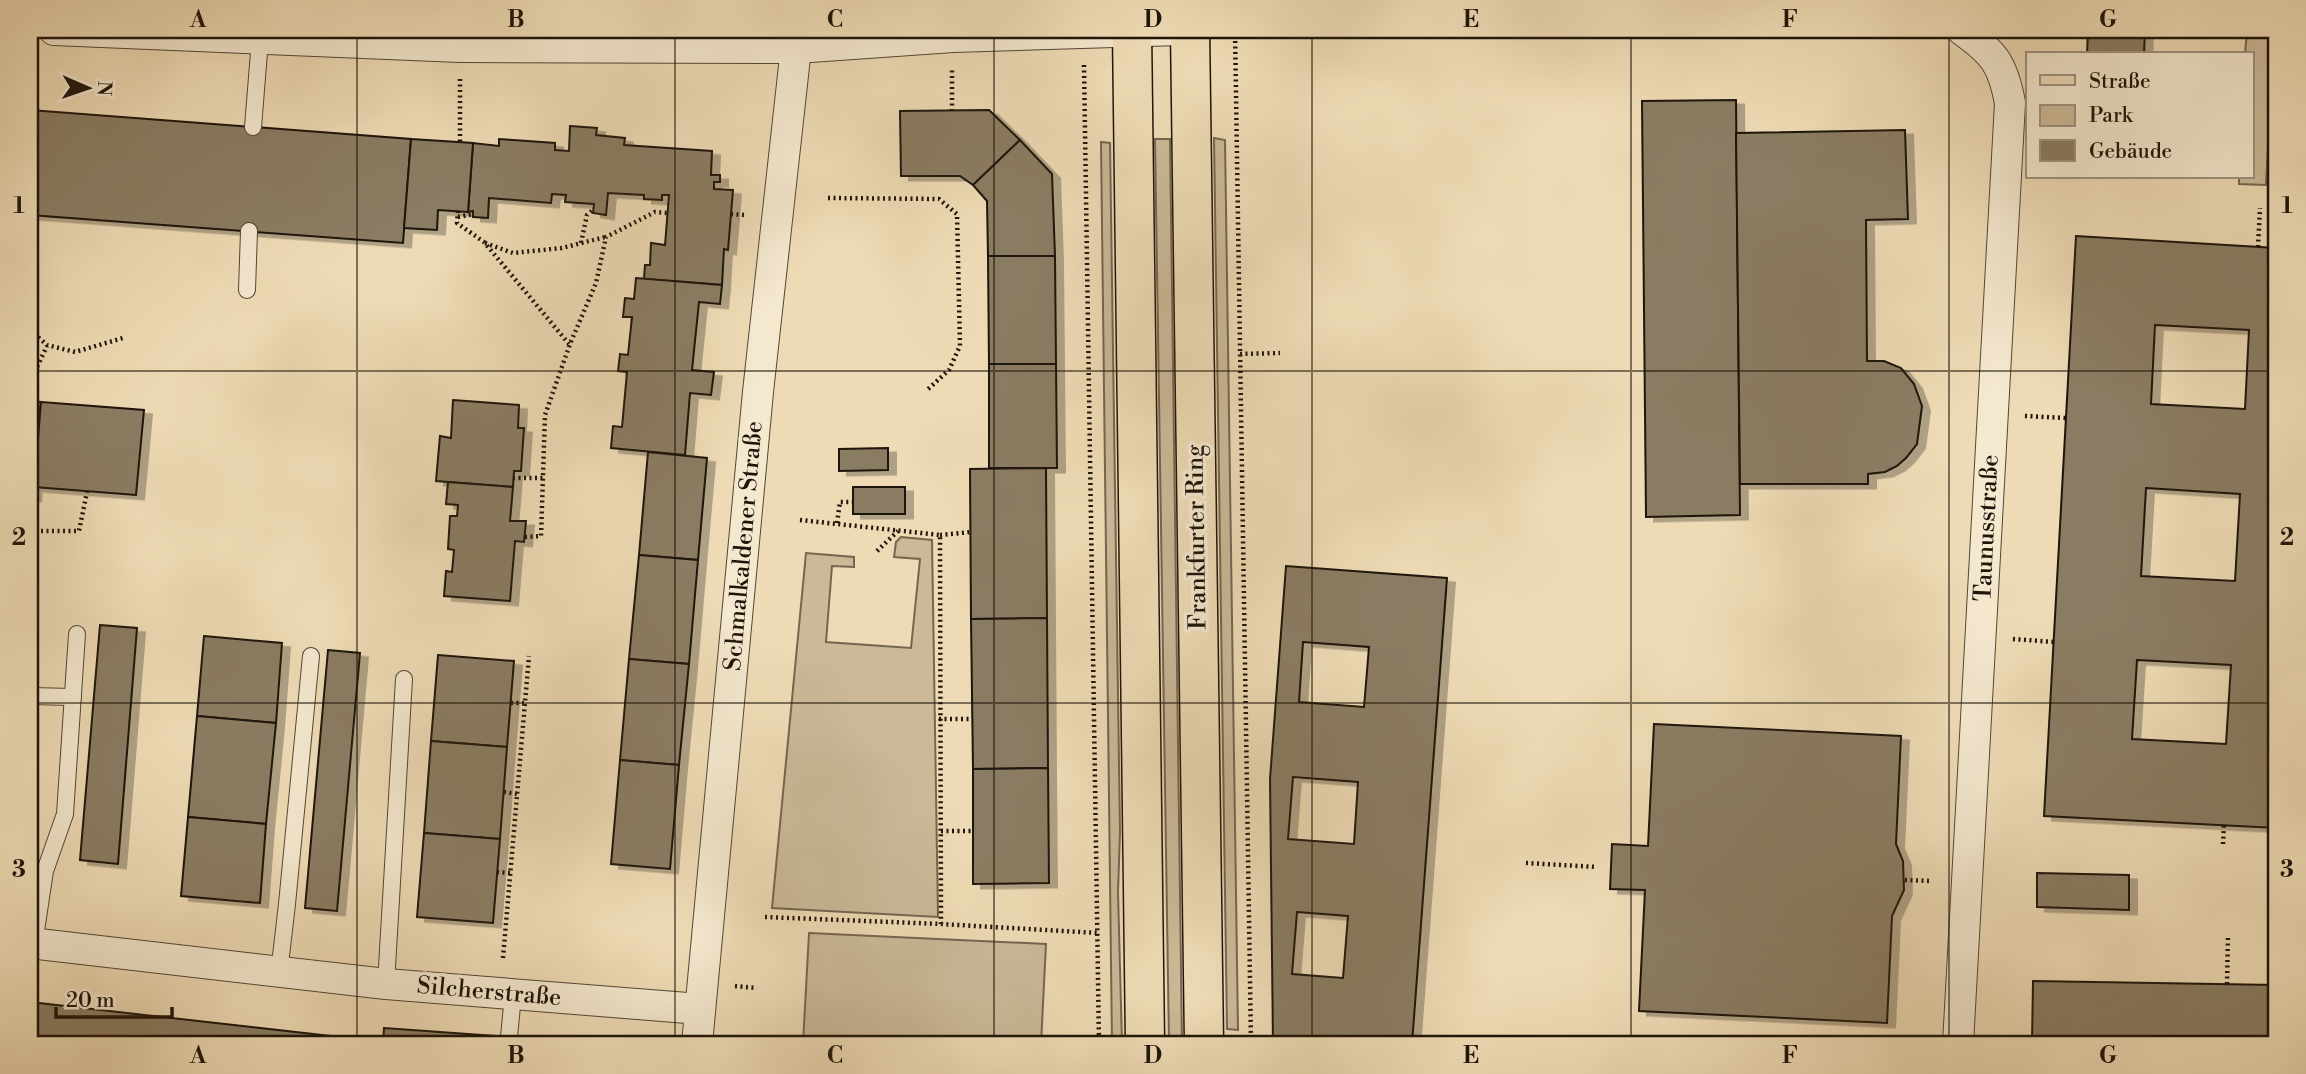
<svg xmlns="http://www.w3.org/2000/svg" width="2306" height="1074" font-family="'Libre Bodoni',serif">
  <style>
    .green { fill: #cbb998; stroke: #746651; stroke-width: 2 }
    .building { fill: #8a7b63; stroke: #1e140a; stroke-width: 2; fill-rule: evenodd; filter: url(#shadow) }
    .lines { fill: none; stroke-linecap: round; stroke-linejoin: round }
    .lane-casing { stroke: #524635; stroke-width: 18 }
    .street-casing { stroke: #524635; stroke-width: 32 }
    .primary-casing { stroke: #1e140a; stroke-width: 41 }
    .path { stroke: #1e140a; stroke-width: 4.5; stroke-dasharray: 2 3.5; stroke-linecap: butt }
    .lane { stroke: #f4e8cf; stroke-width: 16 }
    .street { stroke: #f4e8cf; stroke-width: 30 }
    .primary { stroke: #eedbb5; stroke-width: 38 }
    .grid { fill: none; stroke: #1e140a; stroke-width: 2; stroke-opacity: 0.55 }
    .labels { text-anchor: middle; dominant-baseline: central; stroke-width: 7; stroke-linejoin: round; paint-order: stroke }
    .street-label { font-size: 24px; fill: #1e140a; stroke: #f4e8cf }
    .neatline { fill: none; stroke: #1e140a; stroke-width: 2.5 }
    .grid-label { font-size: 23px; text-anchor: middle; font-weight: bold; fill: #1e140a }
  </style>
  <defs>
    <filter id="shadow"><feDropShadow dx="8" dy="4.5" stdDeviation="0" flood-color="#0004"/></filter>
  </defs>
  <rect width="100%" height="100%" fill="#eedbb5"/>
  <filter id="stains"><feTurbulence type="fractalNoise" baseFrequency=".00286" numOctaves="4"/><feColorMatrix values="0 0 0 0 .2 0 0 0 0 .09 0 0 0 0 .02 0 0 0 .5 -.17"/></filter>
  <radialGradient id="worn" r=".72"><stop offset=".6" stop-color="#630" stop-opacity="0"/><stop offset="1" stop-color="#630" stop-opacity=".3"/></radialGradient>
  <g class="green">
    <path d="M 2247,30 L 2274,30 L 2266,185 L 2239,184 L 2239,177 L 2252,177 L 2252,54 L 2245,54 Z"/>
    <path d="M 1214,138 L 1225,140 L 1238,1030 L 1227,1029 Z"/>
    <path d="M 1155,139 L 1170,139 L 1182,1044 L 1169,1044 Z"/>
    <path d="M 1101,142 L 1110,143 L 1120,832 L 1118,892 L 1122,1044 L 1112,1044 Z"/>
    <path d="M 901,537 L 932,540 L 938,917 L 772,908 L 806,553 L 854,557 L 854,567 L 832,566 L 826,642 L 911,648 L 920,559 L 894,557 L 896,542 Z"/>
    <path d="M 809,933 L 1046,944 L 1041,1044 L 803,1044 Z"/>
  </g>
  <g class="building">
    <path d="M 2088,30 L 2145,30 L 2144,54 L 2087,54 Z"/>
    <path d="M 1736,100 L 1740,515 L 1646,517 L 1642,101 Z"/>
    <path d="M 30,110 L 411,139 L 403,243 L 30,215 Z"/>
    <path d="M 989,110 L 1020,140 L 973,185 L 960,176 L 901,176 L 900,111 Z"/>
    <path d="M 570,126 L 597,128 L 596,135 L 625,138 L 624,145 L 712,151 L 711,175 L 720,175 L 720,182 L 714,182 L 714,189 L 733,190 L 728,250 L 724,249 L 722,285 L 644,279 L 645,265 L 650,265 L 651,243 L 665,245 L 669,195 L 662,195 L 662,200 L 644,199 L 644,195 L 608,193 L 606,215 L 593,213 L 594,204 L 565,202 L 566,195 L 552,194 L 551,203 L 489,198 L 488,218 L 473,217 L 473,211 L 468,212 L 473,143 L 499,146 L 499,139 L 555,143 L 555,150 L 569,151 Z"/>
    <path d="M 1905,130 L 1908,219 L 1866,220 L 1867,361 L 1884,361 L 1901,368 L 1914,384 L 1922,406 L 1917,444 L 1906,458 L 1897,466 L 1885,472 L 1868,474 L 1868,484 L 1740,484 L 1736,133 Z"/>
    <path d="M 411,139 L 473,143 L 468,212 L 438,210 L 437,230 L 404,228 Z"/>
    <path d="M 1020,140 L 1052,174 L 1055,256 L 988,256 L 987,201 L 973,185 Z"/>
    <path d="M 2076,236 L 2276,248 L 2276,828 L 2044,816 ZM 2155,325 L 2249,330 L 2245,409 L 2151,404 ZM 2146,488 L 2240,494 L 2235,581 L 2141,576 ZM 2137,660 L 2231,665 L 2226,744 L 2132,739 Z"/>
    <path d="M 988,256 L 1055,256 L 1056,364 L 989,364 Z"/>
    <path d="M 636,278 L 722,285 L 720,304 L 699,302 L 692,370 L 714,372 L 711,395 L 690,393 L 685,455 L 611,448 L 613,426 L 622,427 L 627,372 L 618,371 L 620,354 L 628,355 L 632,317 L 623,317 L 625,298 L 634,299 Z"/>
    <path d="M 989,364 L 1056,364 L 1057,468 L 989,468 Z"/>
    <path d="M 453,400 L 519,405 L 518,428 L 524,428 L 521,471 L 514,471 L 513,487 L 436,481 L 440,436 L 451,438 Z"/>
    <path d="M 30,401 L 41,402 L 33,497 L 30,497 Z"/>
    <path d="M 41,402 L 144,410 L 136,495 L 34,487 Z"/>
    <path d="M 888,448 L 888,470 L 839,471 L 839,449 Z"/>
    <path d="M 648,452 L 707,458 L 698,560 L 639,555 Z"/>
    <path d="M 1046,468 L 1047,618 L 971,619 L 970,469 Z"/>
    <path d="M 448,482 L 513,487 L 510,521 L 526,521 L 524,542 L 515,541 L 510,601 L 444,596 L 446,571 L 452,572 L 454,550 L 448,549 L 450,516 L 457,516 L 458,505 L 446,504 Z"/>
    <rect x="853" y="487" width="52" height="27"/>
    <path d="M 639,555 L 698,560 L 689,664 L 629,659 Z"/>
    <path d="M 1286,566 L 1447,578 L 1412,1044 L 1273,1044 L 1270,779 ZM 1303,642 L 1369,647 L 1364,707 L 1299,702 ZM 1293,777 L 1358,782 L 1354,844 L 1288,839 ZM 1297,912 L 1348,916 L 1343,978 L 1292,974 Z"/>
    <path d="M 1047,618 L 1048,768 L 973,769 L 971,619 Z"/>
    <path d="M 100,625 L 137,628 L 118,864 L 80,860 Z"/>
    <path d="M 204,636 L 282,643 L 276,723 L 197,716 Z"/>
    <path d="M 328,650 L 360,653 L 337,911 L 305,908 Z"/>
    <path d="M 438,655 L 514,661 L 507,747 L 431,741 Z"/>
    <path d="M 629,659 L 689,664 L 679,765 L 620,760 Z"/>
    <path d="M 197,716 L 276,723 L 266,824 L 188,817 Z"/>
    <path d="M 1654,724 L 1901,736 L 1896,844 L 1903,861 L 1904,890 L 1892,916 L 1887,1023 L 1639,1011 L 1645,890 L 1610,889 L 1612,844 L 1648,846 Z"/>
    <path d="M 431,741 L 507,747 L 500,839 L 424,833 Z"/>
    <path d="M 620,760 L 679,765 L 670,869 L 611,864 Z"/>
    <path d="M 1048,768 L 1049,883 L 973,884 L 973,769 Z"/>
    <path d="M 188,817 L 266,824 L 260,903 L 181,896 Z"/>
    <path d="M 424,833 L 500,839 L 493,923 L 417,917 Z"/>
    <path d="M 2037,873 L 2129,875 L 2129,910 L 2037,907 Z"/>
    <path d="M 2033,981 L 2276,985 L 2276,1044 L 2032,1044 Z"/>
    <path d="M 30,1002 L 383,1042 L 383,1044 L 30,1044 Z"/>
    <path d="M 384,1028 L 524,1038 L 523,1044 L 383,1044 Z"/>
    <path d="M 524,1038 L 581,1043 L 598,1044 L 523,1044 Z"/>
  </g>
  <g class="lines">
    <g class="lane-casing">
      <g id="lane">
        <path d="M 253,127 L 260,40"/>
        <path d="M 247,290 L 249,231"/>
        <path d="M 30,696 L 73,697"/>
        <path d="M 34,944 L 45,871 L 65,814 L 77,634"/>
        <path d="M 279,973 L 287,904 L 311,656"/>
        <path d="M 386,984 L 404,679"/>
        <path d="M 509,1037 L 513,995"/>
      </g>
    </g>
    <g class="street-casing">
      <g id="street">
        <path d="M 54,30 L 460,47 L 796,48 L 953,37 L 1180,30"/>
        <path d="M 30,943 L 386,984 L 700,1009"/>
        <path d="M 697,1044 L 758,392 L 796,48"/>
        <path d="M 1958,1044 L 2010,103 C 2003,64 1994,53 1962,30"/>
      </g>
    </g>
    <g class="primary-casing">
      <g id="primary">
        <path d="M 1132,30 L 1145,1044"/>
        <path d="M 1190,30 L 1204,1044"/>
      </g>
    </g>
    <g class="path">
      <path d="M 1235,30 L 1251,1044"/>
      <path d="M 1084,65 L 1099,1044"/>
      <path d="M 460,79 L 460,142"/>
      <path d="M 952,111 L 952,70"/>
      <path d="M 828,198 L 939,199 L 957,214 L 960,346 L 949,370 L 926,391"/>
      <path d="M 458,211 L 457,223 L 484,242 L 569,344"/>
      <path d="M 731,214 L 745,215"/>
      <path d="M 458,217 L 473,214"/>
      <path d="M 485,243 L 513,253 L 562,248 L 605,237"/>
      <path d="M 581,243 L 587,215 L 594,209"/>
      <path d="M 2258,247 L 2260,208"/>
      <path d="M 30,330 L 47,345 L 75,352 L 123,338"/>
      <path d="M 1240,354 L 1280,353"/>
      <path d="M 30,375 L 37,367 L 47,346"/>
      <path d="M 2025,416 L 2066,418"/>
      <path d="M 513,478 L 543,478"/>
      <path d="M 800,520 L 940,535 L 941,924"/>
      <path d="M 837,523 L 840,502 L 853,502"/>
      <path d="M 30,531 L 79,531 L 87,492"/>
      <path d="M 940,535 L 971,532"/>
      <path d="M 525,537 L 541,536 L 545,415 L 570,344 L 596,283 L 606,237 L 655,212 L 667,213"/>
      <path d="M 877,551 L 898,531"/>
      <path d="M 2013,639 L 2054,642"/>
      <path d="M 511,703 L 525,703"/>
      <path d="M 939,719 L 972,719"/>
      <path d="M 504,792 L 517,794"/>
      <path d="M 941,831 L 973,831"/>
      <path d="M 2223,844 L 2224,825"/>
      <path d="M 1526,863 L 1597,867"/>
      <path d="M 497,872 L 510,873"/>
      <path d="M 1905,880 L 1932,881"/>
      <path d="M 765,917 L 941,924 L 1098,933"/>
      <path d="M 503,958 L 529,656"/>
      <path d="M 2227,984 L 2228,935"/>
      <path d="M 735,986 L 757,988"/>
    </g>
    <use href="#lane" class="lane"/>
    <use href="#street" class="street"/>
    <use href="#primary" class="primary"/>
  </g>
  <path class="grid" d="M 357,30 L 357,1044M 675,30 L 675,1044M 994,30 L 994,1044M 1312,30 L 1312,1044M 1631,30 L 1631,1044M 1949,30 L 1949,1044M 30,371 L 2276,371M 30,703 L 2276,703"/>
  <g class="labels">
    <g class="street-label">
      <text transform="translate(1987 528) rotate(-87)">Taunusstraße</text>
      <text transform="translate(1197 537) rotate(-91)">Frankfurter Ring</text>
      <text transform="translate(744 546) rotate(-85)">Schmalkaldener Straße</text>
      <text transform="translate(489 992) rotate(5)">Silcherstraße</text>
    </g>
  </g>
  <rect width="2306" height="1074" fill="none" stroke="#eedbb5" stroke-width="77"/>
  <rect x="2026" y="52" width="228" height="126" fill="#f4e8cf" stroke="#9e9380" stroke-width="2"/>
  <rect x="2040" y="75" width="35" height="10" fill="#eedbb5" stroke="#9e9380" stroke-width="2"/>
  <text x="2089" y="88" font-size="21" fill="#1e140a">Straße</text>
  <rect x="2040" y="105" width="35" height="21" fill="#cbb998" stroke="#9e9380" stroke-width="2"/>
  <text x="2089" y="122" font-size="21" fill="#1e140a">Park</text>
  <rect x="2040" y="140" width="35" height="21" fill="#8a7b63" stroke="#9e9380" stroke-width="2"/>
  <text x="2089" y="158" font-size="21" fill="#1e140a">Gebäude</text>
  <g transform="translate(88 88) rotate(92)" stroke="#f4e8cf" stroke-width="5" paint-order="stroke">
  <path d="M0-5L12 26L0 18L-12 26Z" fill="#1e140a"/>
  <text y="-10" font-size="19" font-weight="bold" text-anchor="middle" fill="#1e140a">N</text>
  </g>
  <path d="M56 1007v10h116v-10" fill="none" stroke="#1e140a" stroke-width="3.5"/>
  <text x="66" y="1007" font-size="21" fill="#1e140a" stroke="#f4e8cf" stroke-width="5" paint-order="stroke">20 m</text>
  <rect x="38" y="38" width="2230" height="998" class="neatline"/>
  <g class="grid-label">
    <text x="198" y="27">A</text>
    <text x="516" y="27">B</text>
    <text x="835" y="27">C</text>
    <text x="1153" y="27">D</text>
    <text x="1471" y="27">E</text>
    <text x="1790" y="27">F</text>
    <text x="2108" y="27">G</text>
    <text x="19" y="213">1</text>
    <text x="2287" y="213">1</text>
    <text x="19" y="545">2</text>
    <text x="2287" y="545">2</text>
    <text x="19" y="877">3</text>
    <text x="2287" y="877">3</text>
    <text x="198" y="1063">A</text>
    <text x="516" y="1063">B</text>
    <text x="835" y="1063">C</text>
    <text x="1153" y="1063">D</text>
    <text x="1471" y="1063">E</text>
    <text x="1790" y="1063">F</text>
    <text x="2108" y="1063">G</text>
  </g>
  <rect width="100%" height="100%" filter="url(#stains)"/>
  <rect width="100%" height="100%" fill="url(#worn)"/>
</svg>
